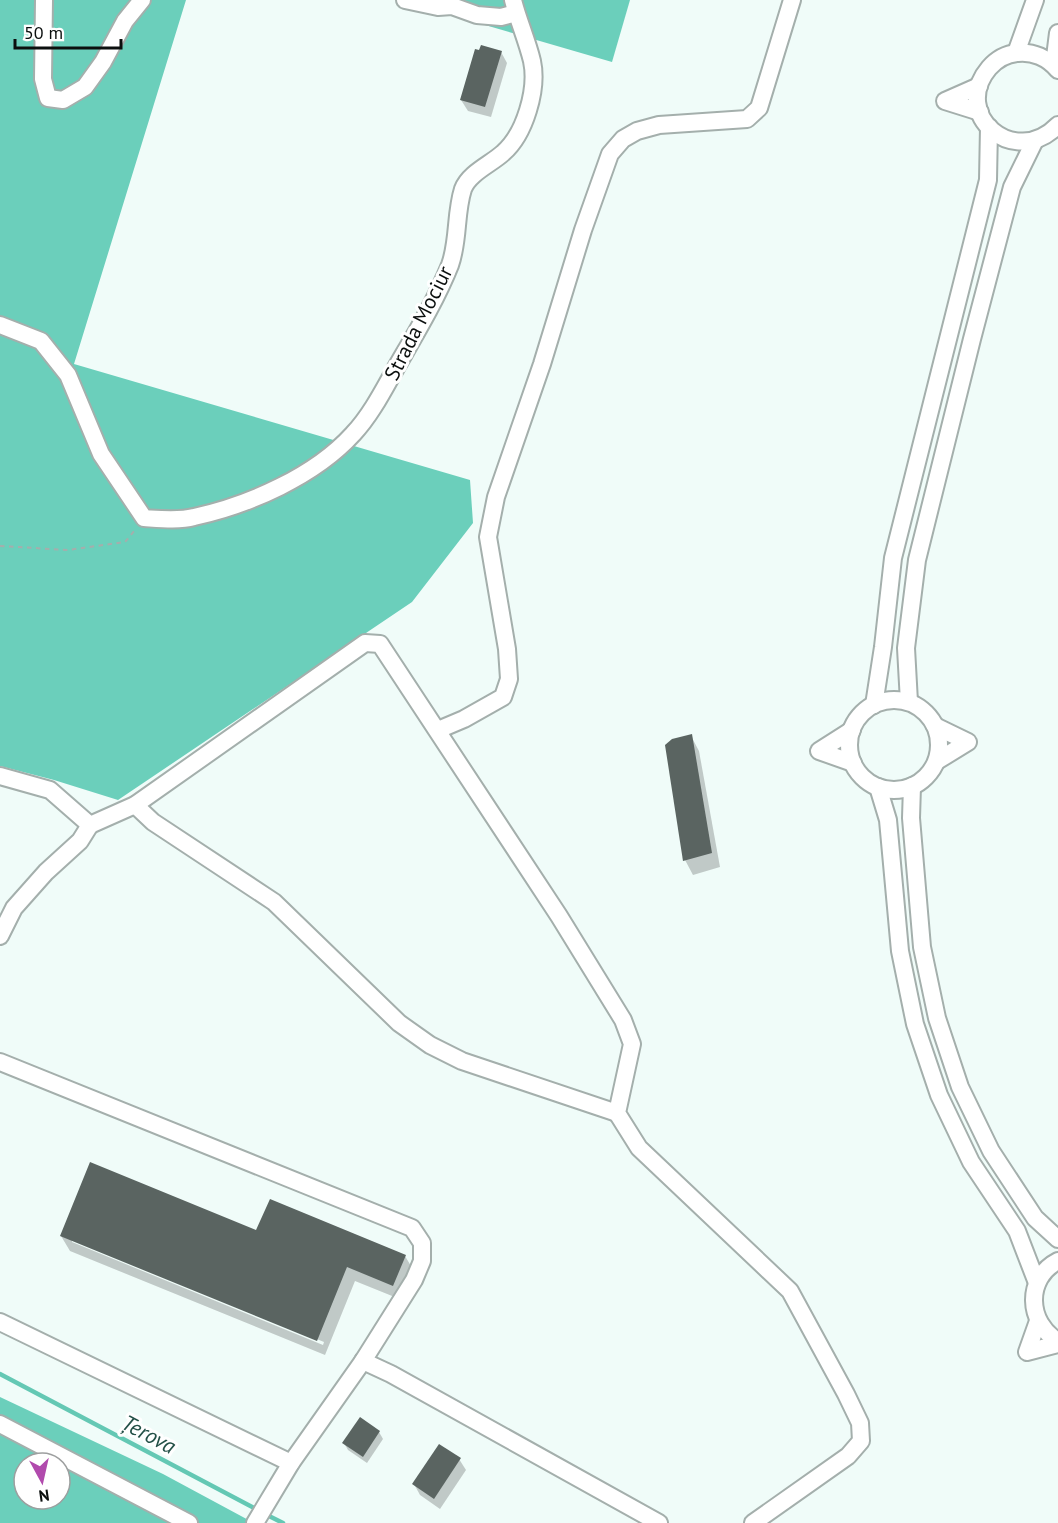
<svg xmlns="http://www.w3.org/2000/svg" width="1058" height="1523" font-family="'PT Sans',sans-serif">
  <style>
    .forest { fill: #6bcfbb; fill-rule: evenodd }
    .shadow { fill: #0003; fill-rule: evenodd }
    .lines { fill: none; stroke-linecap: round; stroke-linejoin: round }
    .stream { stroke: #64c8b4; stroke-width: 4.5 }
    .building { fill: #5a6461 }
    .minor-casing { stroke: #a4afac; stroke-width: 20 }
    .path { stroke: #a5aeac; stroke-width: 2; stroke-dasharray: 4.5 4.5; stroke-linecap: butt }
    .minor { stroke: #fff; stroke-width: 16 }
    .labels { text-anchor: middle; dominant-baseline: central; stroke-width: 6; stroke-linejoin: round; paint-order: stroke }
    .street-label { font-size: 21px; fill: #0b0f0e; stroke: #fff }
    .water-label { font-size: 22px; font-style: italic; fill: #245148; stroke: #fff }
  </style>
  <rect width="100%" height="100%" fill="#f0fcf9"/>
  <g class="forest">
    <path d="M 0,0 L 186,0 L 74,364 L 470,480 L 473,523 L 412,602 L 118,800 L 54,780 L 0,766 Z"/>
    <path d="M 399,0 L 630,0 L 612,62 Z"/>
    <path d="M 0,1397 L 163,1474 L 254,1523 L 0,1523 ZM 24,1463 L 60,1463 L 60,1499 L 24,1499 Z"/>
  </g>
  <g class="shadow">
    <path d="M 501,52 L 507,63 L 491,117 L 468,111 L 461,100 Z"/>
    <path d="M 691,736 L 699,751 L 720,867 L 693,875 L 685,860 Z"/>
    <path d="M 257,1232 L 405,1256 L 414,1271 L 402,1300 L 355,1281 L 325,1355 L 70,1251 L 61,1236 ZM 72,1239 L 324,1342 L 323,1345 L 72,1242 Z"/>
    <path d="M 360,1419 L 379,1432 L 383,1439 L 367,1463 L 348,1450 L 344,1443 Z"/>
    <path d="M 459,1459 L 466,1470 L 440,1509 L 420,1495 L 414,1484 Z"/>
  </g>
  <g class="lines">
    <g class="stream">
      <path d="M 0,1374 L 258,1510"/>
      <path d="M 265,1514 L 283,1523"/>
    </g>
  </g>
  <g class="building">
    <path d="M 481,45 L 502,51 L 485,107 L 460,100 L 475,49 L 479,50 Z"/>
    <path d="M 692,734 L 712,853 L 683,861 L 665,745 L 672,739 Z"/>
    <path d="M 90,1162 L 256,1230 L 270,1199 L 406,1255 L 393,1286 L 347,1267 L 317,1341 L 60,1236 Z"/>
    <path d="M 360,1417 L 380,1431 L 363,1457 L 342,1443 Z"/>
    <path d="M 439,1444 L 461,1458 L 434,1499 L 412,1484 Z"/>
  </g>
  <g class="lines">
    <g class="minor-casing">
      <g id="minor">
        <path d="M 44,0 L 43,79 L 48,98 L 63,100 L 85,87 L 103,62 L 125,21 L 142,0"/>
        <path d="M 405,0 L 438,7 L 452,6 L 477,15 L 501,17 L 516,13"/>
        <path d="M 1016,53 L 1035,0"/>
        <path d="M 1054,65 L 1058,33"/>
        <path d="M 1058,70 C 1048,58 1033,51 1017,53 C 1006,54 996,60 989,68 C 950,114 1014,170 1058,125"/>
        <path d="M 979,86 L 945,101 L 980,112"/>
        <path d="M 0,325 L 41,341 L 68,375 L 101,454 L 144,518 C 160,519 179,521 194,517 C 249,505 315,476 353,434 C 371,415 384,389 397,366 C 416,333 436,300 450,265 C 459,240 455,214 463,189 C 469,173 491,164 503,153 C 525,134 538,89 532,61 C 527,40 518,20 513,0"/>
        <circle cx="894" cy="745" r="45"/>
        <path d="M 909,702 L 906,648 L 917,560 L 972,339 L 1012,187 L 1035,140"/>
        <path d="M 874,705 L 883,647 L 893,558 L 988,180 L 989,127"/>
        <path d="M 935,726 L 968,742 L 937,761"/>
        <path d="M 438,730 L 464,719 L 503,697 L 509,679 L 507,649 L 488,537 L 496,497 L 542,364 L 583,230 L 610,154 L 623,139 L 637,131 L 659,125 L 747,119 L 759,108 L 792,0"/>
        <path d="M 852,730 L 819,751 L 853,763"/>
        <path d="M 0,776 L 50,790 L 90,825 L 135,805 L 365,643 L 380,644 L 559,916 L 623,1020 L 632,1044 L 617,1113 L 639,1148 L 790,1291 L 846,1394 L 860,1423 L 861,1441 L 848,1456 L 753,1523"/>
        <path d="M 912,786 L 911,818 L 922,947 L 937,1018 L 960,1087 L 991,1151 L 1035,1218 L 1058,1239"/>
        <path d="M 878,787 L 888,820 L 900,951 L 915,1024 L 939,1095 L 971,1162 L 1017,1231 L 1037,1283"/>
        <path d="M 135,805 L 153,822 L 274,902 L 399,1023 L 430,1045 L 462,1061 L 617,1113"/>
        <path d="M 0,936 L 14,908 L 46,872 L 80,841 L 90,825"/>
        <path d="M 0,1062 L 412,1228 L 422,1243 L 422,1261 L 414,1280 L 363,1361 L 291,1463 L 255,1523"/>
        <path d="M 1058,1261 C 1025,1278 1027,1323 1058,1341"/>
        <path d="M 1038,1321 L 1027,1352 L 1058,1344"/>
        <path d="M 0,1322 L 291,1463"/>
        <path d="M 363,1361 L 391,1374 L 659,1523"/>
        <path d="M 0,1424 L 189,1523"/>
      </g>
    </g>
    <path class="path" d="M 0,546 L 68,550 L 125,542 L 135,530"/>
    <use href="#minor" class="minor"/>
  </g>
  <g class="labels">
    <g class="street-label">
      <text transform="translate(418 323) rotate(-63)">Strada Mociur</text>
    </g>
    <g class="water-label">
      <text transform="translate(149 1434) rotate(28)">Țerova</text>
    </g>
  </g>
  <g transform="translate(42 1481) rotate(172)"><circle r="28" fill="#ffffff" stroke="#9d9f9f" stroke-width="1.5"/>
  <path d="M0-4.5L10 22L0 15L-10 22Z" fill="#b14aad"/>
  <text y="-9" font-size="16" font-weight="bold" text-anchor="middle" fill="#0b0f0e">N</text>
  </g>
  <path d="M15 39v9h106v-9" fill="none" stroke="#0b0f0e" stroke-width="3"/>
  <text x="24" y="39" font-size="18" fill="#0b0f0e" stroke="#ffffff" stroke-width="4.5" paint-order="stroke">50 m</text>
</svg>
